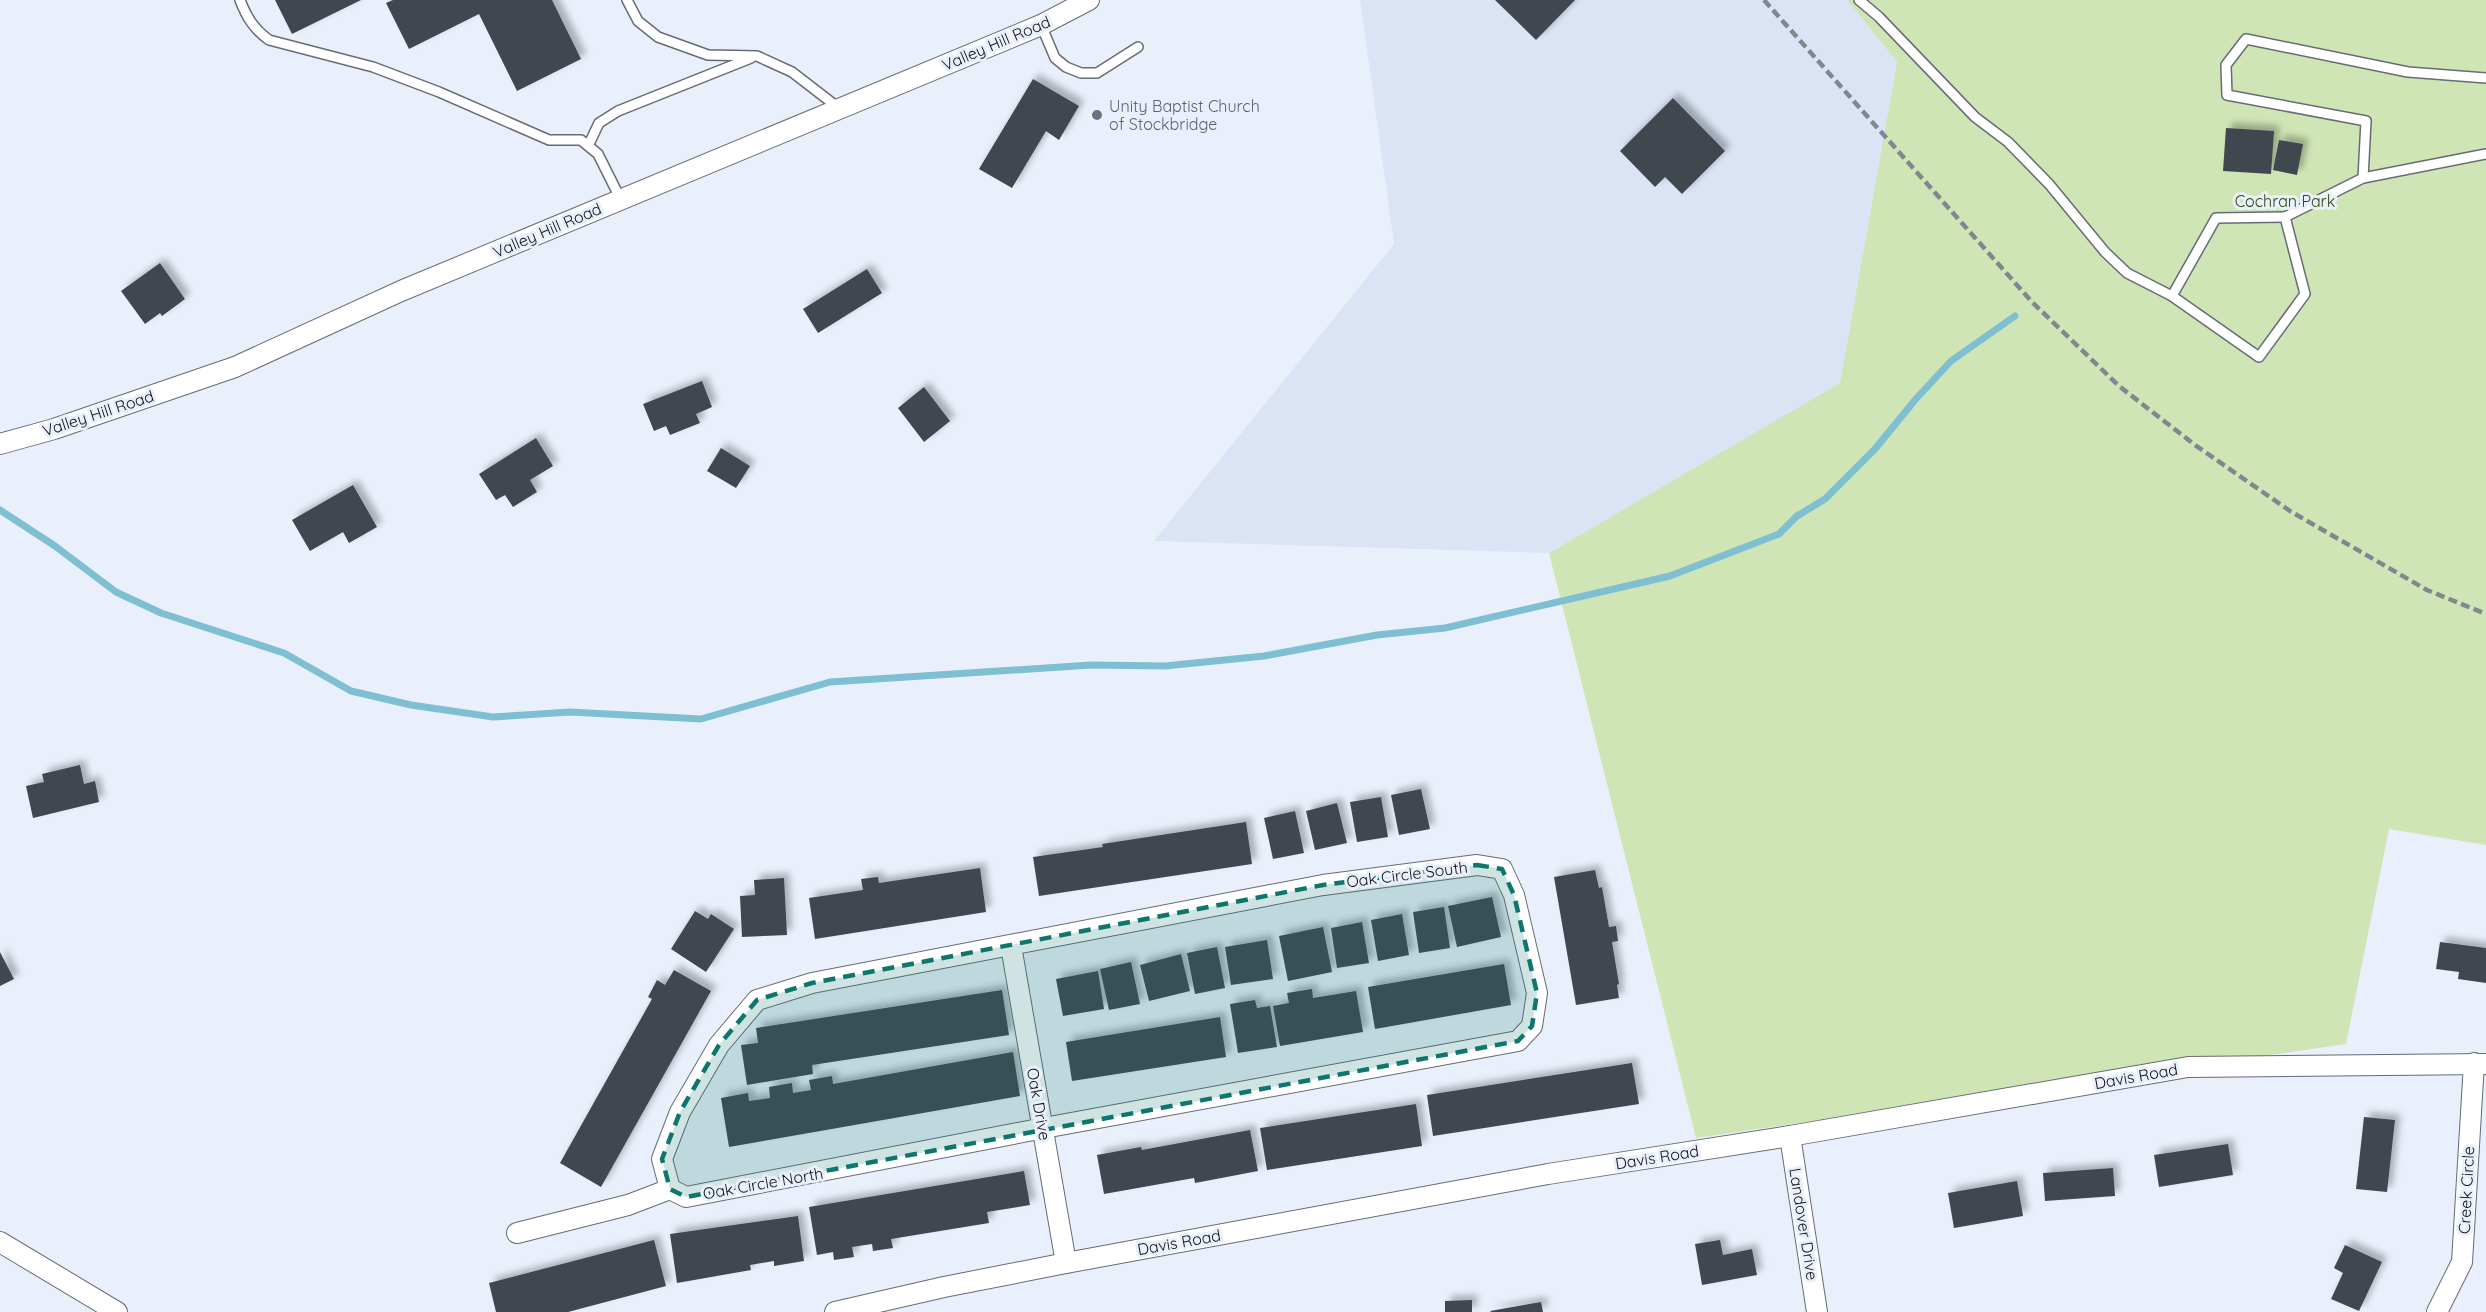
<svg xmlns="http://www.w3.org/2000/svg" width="2486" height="1312" font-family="Quicksand,sans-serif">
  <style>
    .built { fill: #dbe4f5 }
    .green { fill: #d0e5b5 }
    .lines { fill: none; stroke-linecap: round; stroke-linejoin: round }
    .stream { stroke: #7ebfd2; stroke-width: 7 }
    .building { fill: #41464f; filter: url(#shadow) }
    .lane-casing { stroke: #666b75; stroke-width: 12 }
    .street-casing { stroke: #666b75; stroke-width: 22 }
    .lane { stroke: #fff; stroke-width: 9 }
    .street { stroke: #fff; stroke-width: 20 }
    .rail { stroke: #82868e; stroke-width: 4.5; stroke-dasharray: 9 4.5; stroke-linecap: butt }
    .marked { fill: #0f766e; fill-opacity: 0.2; stroke: #0f766e; stroke-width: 4.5; stroke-dasharray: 12 8; stroke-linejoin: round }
    .worship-dot { fill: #6b7280; stroke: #eaf0fb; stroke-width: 2 }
    .labels { text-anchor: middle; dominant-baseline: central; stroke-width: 6; stroke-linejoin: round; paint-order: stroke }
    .street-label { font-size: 16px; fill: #0f1115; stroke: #eaf0fb }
    .worship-label { font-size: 16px; fill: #5b616d; stroke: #eaf0fb; text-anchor: start }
    .park-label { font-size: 16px; fill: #31440d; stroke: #eaf0fb }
  </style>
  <defs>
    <filter id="shadow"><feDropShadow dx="5.5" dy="-5.5" stdDeviation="3" flood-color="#0004"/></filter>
  </defs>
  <rect width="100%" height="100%" fill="#eaf0fb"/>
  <path class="built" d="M 1360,0 L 1847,0 L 1897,62 L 1840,384 L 1549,553 L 1154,541 L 1394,244 Z"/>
  <path class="green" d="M 1847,0 L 2486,0 L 2486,845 L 2389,829 L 2346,1044 L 1696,1138 L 1549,553 L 1840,383 L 1897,62 Z"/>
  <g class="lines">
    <path class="stream" d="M 0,510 L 55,546 L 116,592 L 161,613 L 284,653 L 351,691 L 411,705 L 493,717 L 570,712 L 701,719 L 830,682 L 1091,665 L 1165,666 L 1264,656 L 1377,635 L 1445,628 L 1670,576 L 1779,534 L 1797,516 L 1825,499 L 1875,449 L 1915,400 L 1951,361 L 2015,316"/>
  </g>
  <g class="building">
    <path d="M 275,0 L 361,0 L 292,34 Z"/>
    <path d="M 393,0 L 552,0 L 581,59 L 517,91 L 479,14 L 409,49 L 386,3 Z"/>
    <path d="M 1495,0 L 1575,0 L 1536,40 Z"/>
    <path d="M 1033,79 L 1079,106 L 1059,140 L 1046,131 L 1012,188 L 979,169 Z"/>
    <path d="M 1673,98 L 1725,151 L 1682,194 L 1665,177 L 1655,187 L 1620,151 Z"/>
    <path d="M 2226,128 L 2274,131 L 2271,174 L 2223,171 Z"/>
    <path d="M 2279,140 L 2303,144 L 2297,175 L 2273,170 Z"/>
    <path d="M 160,263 L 185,299 L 162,316 L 160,313 L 145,324 L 121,291 Z"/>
    <path d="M 867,269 L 882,293 L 818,333 L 803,309 Z"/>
    <path d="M 702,381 L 712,407 L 696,414 L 700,423 L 670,435 L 666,426 L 654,431 L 643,404 Z"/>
    <path d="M 924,387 L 950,421 L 924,442 L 898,408 Z"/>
    <path d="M 536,438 L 553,466 L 530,480 L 537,492 L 513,507 L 505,495 L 496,500 L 479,474 Z"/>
    <path d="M 721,448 L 750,466 L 736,488 L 707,471 Z"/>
    <path d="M 353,485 L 377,527 L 349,543 L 343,532 L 310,551 L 292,520 Z"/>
    <path d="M 80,765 L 84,784 L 95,781 L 99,802 L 33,818 L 26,786 L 44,782 L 42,774 Z"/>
    <path d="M 1421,789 L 1430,829 L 1399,835 L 1391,795 Z"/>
    <path d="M 1381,797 L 1388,837 L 1357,842 L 1350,802 Z"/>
    <path d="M 1337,803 L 1347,843 L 1315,850 L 1306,811 Z"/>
    <path d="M 1295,811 L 1304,853 L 1273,859 L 1264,818 Z"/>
    <path d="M 1246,822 L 1252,864 L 1039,896 L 1033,857 L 1103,847 L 1102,844 Z"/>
    <path d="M 980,868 L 986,912 L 815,939 L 809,898 L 863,890 L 861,879 L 878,877 L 879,883 Z"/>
    <path d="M 1595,870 L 1599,888 L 1602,887 L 1609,927 L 1616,926 L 1618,941 L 1612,942 L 1619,984 L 1617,985 L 1619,998 L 1576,1005 L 1554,877 Z"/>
    <path d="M 784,878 L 787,935 L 742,937 L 740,896 L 755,895 L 754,880 Z"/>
    <path d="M 1492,897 L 1501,937 L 1457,947 L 1448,906 Z"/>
    <path d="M 1444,907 L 1450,948 L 1419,953 L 1413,912 Z"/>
    <path d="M 695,911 L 708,919 L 711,914 L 734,929 L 706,972 L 671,949 Z"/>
    <path d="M 1402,914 L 1409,955 L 1378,961 L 1371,920 Z"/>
    <path d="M 1362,922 L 1369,963 L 1337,968 L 1331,928 Z"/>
    <path d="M 1323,927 L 1332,972 L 1288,981 L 1279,936 Z"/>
    <path d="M 1267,940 L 1273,979 L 1231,985 L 1225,947 Z"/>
    <path d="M 2440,942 L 2486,948 L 2486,983 L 2458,979 L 2459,972 L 2436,969 Z"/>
    <path d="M 1217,947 L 1225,988 L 1195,994 L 1187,953 Z"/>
    <path d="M 0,952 L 14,979 L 0,986 Z"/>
    <path d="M 1181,954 L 1190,991 L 1149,1001 L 1140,965 Z"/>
    <path d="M 1131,962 L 1140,1004 L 1109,1010 L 1100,969 Z"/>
    <path d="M 1504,964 L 1511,1005 L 1375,1029 L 1368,987 Z"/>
    <path d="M 674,970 L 711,991 L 601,1187 L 560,1163 L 652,999 L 648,997 L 657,980 L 665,985 Z"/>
    <path d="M 1098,971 L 1104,1009 L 1063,1016 L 1056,979 Z"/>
    <path d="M 1312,989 L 1313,998 L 1356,991 L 1363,1032 L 1280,1046 L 1273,1006 L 1289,1003 L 1287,993 Z"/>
    <path d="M 1002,990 L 1009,1035 L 812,1065 L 813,1074 L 747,1085 L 741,1045 L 758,1043 L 756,1028 Z"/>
    <path d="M 1255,1000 L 1257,1008 L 1270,1006 L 1277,1047 L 1238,1053 L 1230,1004 Z"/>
    <path d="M 1220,1017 L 1226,1057 L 1072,1081 L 1066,1042 Z"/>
    <path d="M 1013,1052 L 1020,1096 L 729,1147 L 721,1098 L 748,1093 L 749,1101 L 770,1098 L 769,1087 L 792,1083 L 793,1093 L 811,1090 L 809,1080 L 832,1076 L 833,1084 Z"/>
    <path d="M 1632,1063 L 1639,1104 L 1433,1136 L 1427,1095 Z"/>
    <path d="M 1416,1104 L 1422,1146 L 1267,1170 L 1260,1128 Z"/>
    <path d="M 2364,1117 L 2395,1120 L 2387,1192 L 2356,1189 Z"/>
    <path d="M 1250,1130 L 1258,1171 L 1195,1183 L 1194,1178 L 1104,1194 L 1097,1155 L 1141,1147 L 1142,1150 Z"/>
    <path d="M 2228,1144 L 2233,1175 L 2159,1187 L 2154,1155 Z"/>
    <path d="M 2113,1168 L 2115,1196 L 2045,1201 L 2043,1173 Z"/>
    <path d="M 1024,1171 L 1030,1205 L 987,1212 L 989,1223 L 891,1239 L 893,1248 L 873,1251 L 872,1244 L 852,1247 L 854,1257 L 834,1260 L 833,1252 L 817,1255 L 809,1207 Z"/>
    <path d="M 2017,1181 L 2023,1216 L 1954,1228 L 1948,1193 Z"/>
    <path d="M 798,1216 L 804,1261 L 774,1266 L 774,1261 L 750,1265 L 751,1270 L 677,1283 L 670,1234 Z"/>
    <path d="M 654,1240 L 666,1286 L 568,1312 L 496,1312 L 489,1283 Z"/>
    <path d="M 1720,1240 L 1723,1255 L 1752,1249 L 1757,1275 L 1702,1285 L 1695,1244 Z"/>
    <path d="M 2345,1245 L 2382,1262 L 2359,1311 L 2331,1299 L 2343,1273 L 2334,1268 Z"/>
    <path d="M 1472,1300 L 1472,1312 L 1445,1312 L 1445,1301 Z"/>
    <path d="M 1541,1302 L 1543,1312 L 1491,1312 L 1490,1311 Z"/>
  </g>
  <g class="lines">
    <g class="lane-casing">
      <g id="lane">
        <path d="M 240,0 C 247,18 254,29 269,40 L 373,67 L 439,92 L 549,140 L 581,140 L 598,154 L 621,200"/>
        <path d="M 627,0 L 638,21 L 658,37 L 708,55 L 757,56 L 792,72 L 840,109"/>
        <path d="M 1859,0 L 1879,17 L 1975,117 L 2008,142 L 2049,184 L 2105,252 L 2127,273 L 2172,296 L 2259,357 L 2305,294 L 2285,217 L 2363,178 L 2486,154"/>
        <path d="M 1041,25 L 1055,58 L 1066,67 L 1081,73 L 1097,73 L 1138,47"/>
        <path d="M 589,144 L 599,123 L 618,111 L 751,58"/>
        <path d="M 2363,178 L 2366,121 L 2227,95 L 2226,65 L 2246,39 L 2408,72 L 2486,78"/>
        <path d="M 2172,296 L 2216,218 L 2285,217"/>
      </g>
    </g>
    <g class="street-casing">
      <g id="street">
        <path d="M 0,444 L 54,429 L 235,367 L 401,291 L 1041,25 L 1089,0"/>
        <path d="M 1477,865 L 1502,869 L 1514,895 L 1537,993 L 1532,1026 L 1518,1041 L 1044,1128 L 686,1197 L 670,1189 L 662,1159 L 680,1112 L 719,1045 L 757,1000 L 812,983 L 1323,885 Z"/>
        <path d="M 1011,946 L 1066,1263"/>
        <path d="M 1790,1136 L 1817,1312"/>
        <path d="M 517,1233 L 628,1205 L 670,1189"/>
        <path d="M 0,1242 L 117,1312"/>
        <path d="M 835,1312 L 944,1287 L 1066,1263 L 1548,1174 L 1790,1136 L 2188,1067 L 2486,1064"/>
        <path d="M 2437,1312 L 2462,1262 L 2474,1063"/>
      </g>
    </g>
    <use href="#lane" class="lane"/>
    <use href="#street" class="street"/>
    <path class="rail" d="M 1764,0 L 2032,302 L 2119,386 L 2195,445 L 2290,511 L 2427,590 L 2486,614"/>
  </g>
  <path class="marked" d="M 1477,865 L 1502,869 L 1514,895 L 1537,993 L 1532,1026 L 1518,1041 L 686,1197 L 670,1189 L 662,1159 L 680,1112 L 719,1045 L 757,1000 L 812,983 L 1323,885 Z"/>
  <circle class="worship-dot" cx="1097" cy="115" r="6"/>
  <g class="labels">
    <g class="street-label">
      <text transform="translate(996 43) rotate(-23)">Valley Hill Road</text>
      <text transform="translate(547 230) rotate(-23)">Valley Hill Road</text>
      <text transform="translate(98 413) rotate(-18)">Valley Hill Road</text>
      <text transform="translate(1407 874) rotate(-7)">Oak Circle South</text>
      <text transform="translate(2136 1076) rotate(-10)">Davis Road</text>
      <text transform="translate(1039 1104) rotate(80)">Oak Drive</text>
      <text transform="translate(1657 1157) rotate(-9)">Davis Road</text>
      <text transform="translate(763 1183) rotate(-10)">Oak Circle North</text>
      <text transform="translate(2466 1190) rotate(-87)">Creek Circle</text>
      <text transform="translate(1804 1224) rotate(81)">Landover Drive</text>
      <text transform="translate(1179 1242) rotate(-10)">Davis Road</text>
    </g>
    <g class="worship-label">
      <text x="1109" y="106">Unity Baptist Church<tspan x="1109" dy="18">of Stockbridge</tspan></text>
    </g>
    <g class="park-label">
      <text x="2285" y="201">Cochran Park</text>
    </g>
  </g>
</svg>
